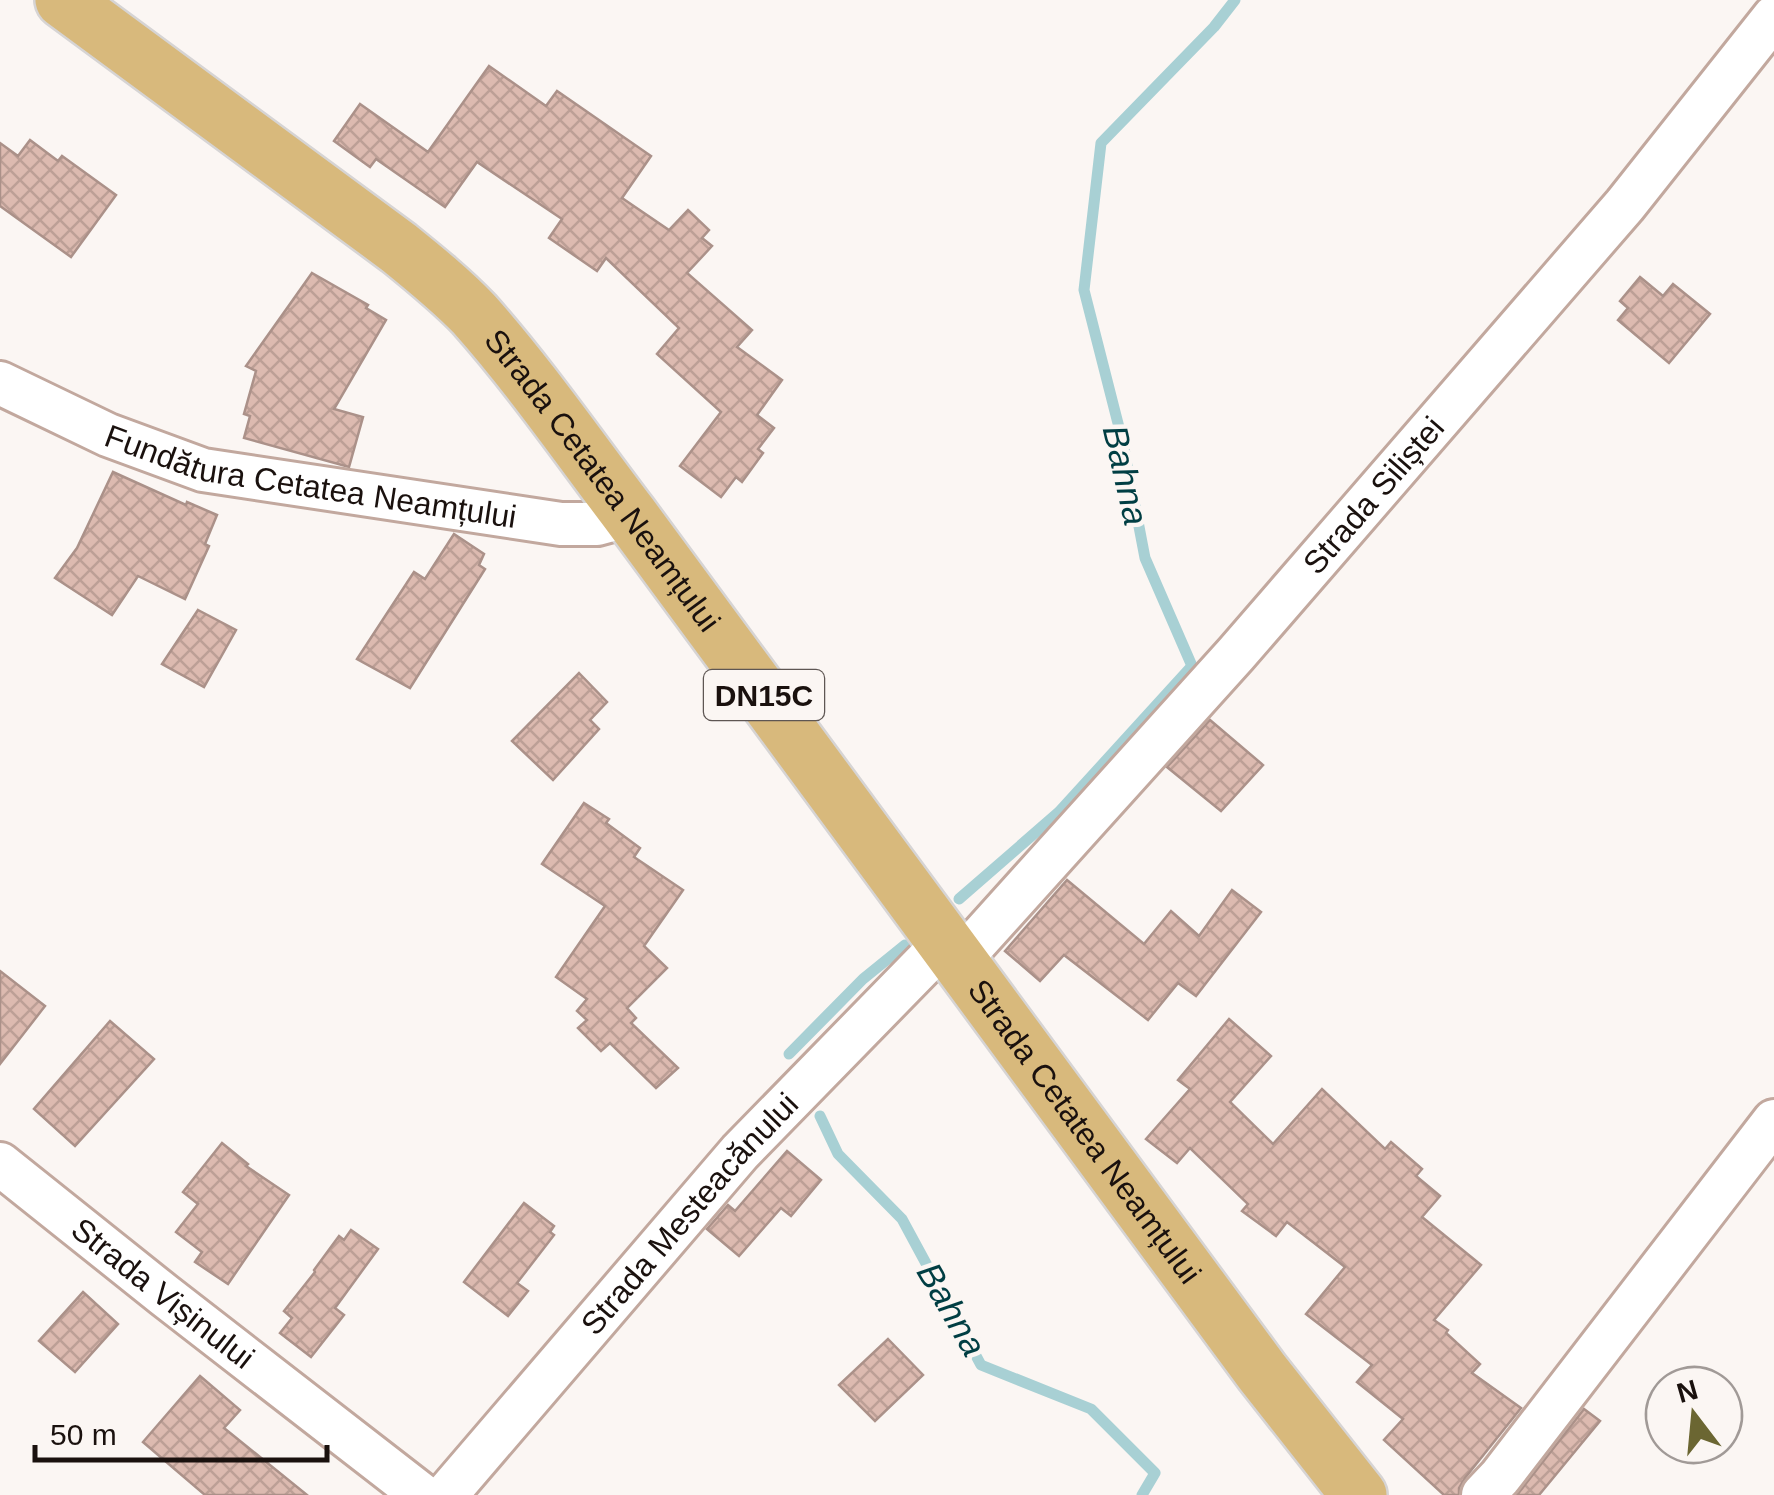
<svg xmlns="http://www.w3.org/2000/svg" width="1774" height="1495" font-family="Helvetica,sans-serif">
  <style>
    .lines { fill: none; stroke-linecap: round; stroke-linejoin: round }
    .stream { stroke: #a8d0d4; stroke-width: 11 }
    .building { fill: url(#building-cross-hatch); stroke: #ab9189; stroke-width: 2.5 }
    .street-casing { stroke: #c2a89e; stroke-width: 48 }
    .primary-casing { stroke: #d6d4d4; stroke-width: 60 }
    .street { stroke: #fff; stroke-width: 42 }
    .primary { stroke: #d8b97c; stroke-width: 55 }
    .labels { text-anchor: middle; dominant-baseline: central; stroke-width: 9; stroke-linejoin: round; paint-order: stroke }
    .shield { fill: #fbf6f3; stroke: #5e5653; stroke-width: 2.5 }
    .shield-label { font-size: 30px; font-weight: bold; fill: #1a110e }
    .street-label { font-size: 32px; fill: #1a110e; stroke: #fbf6f3 }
    .water-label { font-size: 35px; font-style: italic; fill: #003e43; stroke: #fbf6f3 }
  </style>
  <defs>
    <pattern id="building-cross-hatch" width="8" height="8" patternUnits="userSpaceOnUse" patternTransform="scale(2.5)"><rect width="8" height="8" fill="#dcbab0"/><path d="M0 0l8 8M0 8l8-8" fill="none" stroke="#bc9f96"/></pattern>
  </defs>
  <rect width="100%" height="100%" fill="#fbf6f3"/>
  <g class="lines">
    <g class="stream">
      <path d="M 959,899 L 1059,812 L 1192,666 L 1145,558 L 1123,443 L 1084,290 L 1101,143 L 1214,27 L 1235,0"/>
      <path d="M 789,1054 L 863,979 L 905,945"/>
      <path d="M 820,1116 L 838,1154 L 902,1219 L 981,1365 L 1091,1409 L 1155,1473 L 1142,1495"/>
    </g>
  </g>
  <g class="building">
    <path d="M 489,66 L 546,106 L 557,91 L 651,156 L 622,198 L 669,230 L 688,210 L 709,230 L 702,238 L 712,246 L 687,273 L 752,330 L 737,347 L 782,380 L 757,415 L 774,428 L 758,449 L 763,453 L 742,482 L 736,477 L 721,497 L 680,466 L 721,412 L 657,354 L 679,328 L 606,258 L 597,271 L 549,238 L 562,219 L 477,162 L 445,207 L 376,159 L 370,167 L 334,141 L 360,104 L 428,152 Z"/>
    <path d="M 30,140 L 58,161 L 62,156 L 116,195 L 71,257 L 0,206 L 0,143 L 18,156 Z"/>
    <path d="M 312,273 L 368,305 L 366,308 L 386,320 L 334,409 L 363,417 L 349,467 L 244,438 L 250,416 L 244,414 L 256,371 L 246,366 Z"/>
    <path d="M 1640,277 L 1663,296 L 1673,284 L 1710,314 L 1669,363 L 1618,320 L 1628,308 L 1620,301 Z"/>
    <path d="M 113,472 L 186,505 L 187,502 L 217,515 L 205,544 L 209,546 L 185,599 L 138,576 L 112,615 L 55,578 L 77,548 Z"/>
    <path d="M 454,534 L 484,554 L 479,565 L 485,569 L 410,688 L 357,659 L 414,572 L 425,579 Z"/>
    <path d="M 198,610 L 236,630 L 204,687 L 162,664 Z"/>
    <path d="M 579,673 L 607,702 L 590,720 L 599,729 L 553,780 L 512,741 Z"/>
    <path d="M 1210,720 L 1263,765 L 1221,811 L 1167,767 Z"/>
    <path d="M 584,803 L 609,819 L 606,823 L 640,848 L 634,857 L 683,890 L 644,946 L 667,968 L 627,1008 L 636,1018 L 631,1023 L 678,1068 L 656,1088 L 610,1043 L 601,1051 L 578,1028 L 587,1020 L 577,1011 L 587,999 L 556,977 L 605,906 L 542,864 Z"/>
    <path d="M 1067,880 L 1144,944 L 1171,911 L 1199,936 L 1232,890 L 1261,912 L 1196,996 L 1178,983 L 1148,1020 L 1064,955 L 1040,981 L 1005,951 Z"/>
    <path d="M 0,971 L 45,1006 L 0,1064 Z"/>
    <path d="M 1229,1019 L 1271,1056 L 1230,1102 L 1273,1144 L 1322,1089 L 1385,1149 L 1391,1142 L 1422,1169 L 1416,1176 L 1440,1196 L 1422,1217 L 1481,1265 L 1434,1320 L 1448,1330 L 1446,1333 L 1480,1364 L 1472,1373 L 1521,1408 L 1465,1478 L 1459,1488 L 1459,1495 L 1444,1495 L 1384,1440 L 1403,1419 L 1357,1382 L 1372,1365 L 1306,1314 L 1345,1267 L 1287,1222 L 1276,1236 L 1242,1211 L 1248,1204 L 1190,1148 L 1177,1163 L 1146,1139 L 1190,1089 L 1178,1080 Z"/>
    <path d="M 110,1021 L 154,1059 L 75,1146 L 34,1109 Z"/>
    <path d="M 222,1143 L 248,1164 L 246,1166 L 289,1195 L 228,1284 L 195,1262 L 202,1252 L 176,1232 L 198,1204 L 183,1192 Z"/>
    <path d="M 787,1151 L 821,1180 L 791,1216 L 781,1208 L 739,1256 L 707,1229 L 728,1205 L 735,1211 Z"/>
    <path d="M 524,1203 L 554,1226 L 550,1232 L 554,1235 L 517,1283 L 528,1291 L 508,1316 L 464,1282 Z"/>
    <path d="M 351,1230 L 378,1249 L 335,1308 L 344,1315 L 311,1357 L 280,1333 L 292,1318 L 284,1311 L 315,1272 L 314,1270 L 339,1236 L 344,1240 Z"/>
    <path d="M 83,1292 L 118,1324 L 75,1372 L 39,1341 Z"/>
    <path d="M 888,1339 L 923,1375 L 875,1421 L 839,1385 Z"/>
    <path d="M 200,1376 L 240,1410 L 224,1428 L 307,1495 L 205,1495 L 143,1442 Z"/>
    <path d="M 1584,1409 L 1600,1421 L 1539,1495 L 1517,1495 Z"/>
  </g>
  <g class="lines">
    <g class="street-casing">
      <g id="street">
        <path id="s1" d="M 0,383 L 108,435 L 203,470 L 561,524 L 597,524 L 630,515"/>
        <path id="s2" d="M 960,960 L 1236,654 L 1625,205 L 1774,17"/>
        <path id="s3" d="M 0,1164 L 164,1295 L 422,1495"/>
        <path id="s4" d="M 446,1495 L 740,1152 L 946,941"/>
        <path d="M 1483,1495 L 1500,1477 L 1774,1121"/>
      </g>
    </g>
    <g class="primary-casing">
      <g id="primary">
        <path id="s5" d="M 63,0 L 399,248 C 425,269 451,290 474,314 C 530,377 579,448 630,515 L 1262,1372 L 1359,1495"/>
      </g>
    </g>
    <use href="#street" class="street"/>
    <use href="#primary" class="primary"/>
  </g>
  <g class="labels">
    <rect class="shield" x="704" y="670" width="120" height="50" rx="8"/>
    <g class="shield-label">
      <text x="764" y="695">DN15C</text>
    </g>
    <g class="street-label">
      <text stroke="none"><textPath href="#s1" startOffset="328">Fundătura Cetatea Neamțului</textPath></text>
      <text stroke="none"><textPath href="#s5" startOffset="728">Strada Cetatea Neamțului</textPath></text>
      <text stroke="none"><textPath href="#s2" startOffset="622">Strada Siliștei</textPath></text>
      <text stroke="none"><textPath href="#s5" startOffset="1538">Strada Cetatea Neamțului</textPath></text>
      <text stroke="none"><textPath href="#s4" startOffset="372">Strada Mesteacănului</textPath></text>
      <text stroke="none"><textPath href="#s3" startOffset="208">Strada Vișinului</textPath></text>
    </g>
    <g class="water-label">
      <text transform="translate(1126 475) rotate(77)">Bahna</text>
      <text transform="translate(952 1309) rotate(60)">Bahna</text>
    </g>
  </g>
  <g transform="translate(1694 1415) rotate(344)"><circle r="48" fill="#fbf6f3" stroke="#a19a97" stroke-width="2.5"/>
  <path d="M0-8L18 38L0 25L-18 38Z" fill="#6b6632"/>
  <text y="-15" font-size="28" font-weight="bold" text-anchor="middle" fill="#1a110e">N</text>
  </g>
  <path d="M35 1445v15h292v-15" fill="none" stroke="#1a110e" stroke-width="5"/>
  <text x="50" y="1445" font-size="30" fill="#1a110e" stroke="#fbf6f3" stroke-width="8" paint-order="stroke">50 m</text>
</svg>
